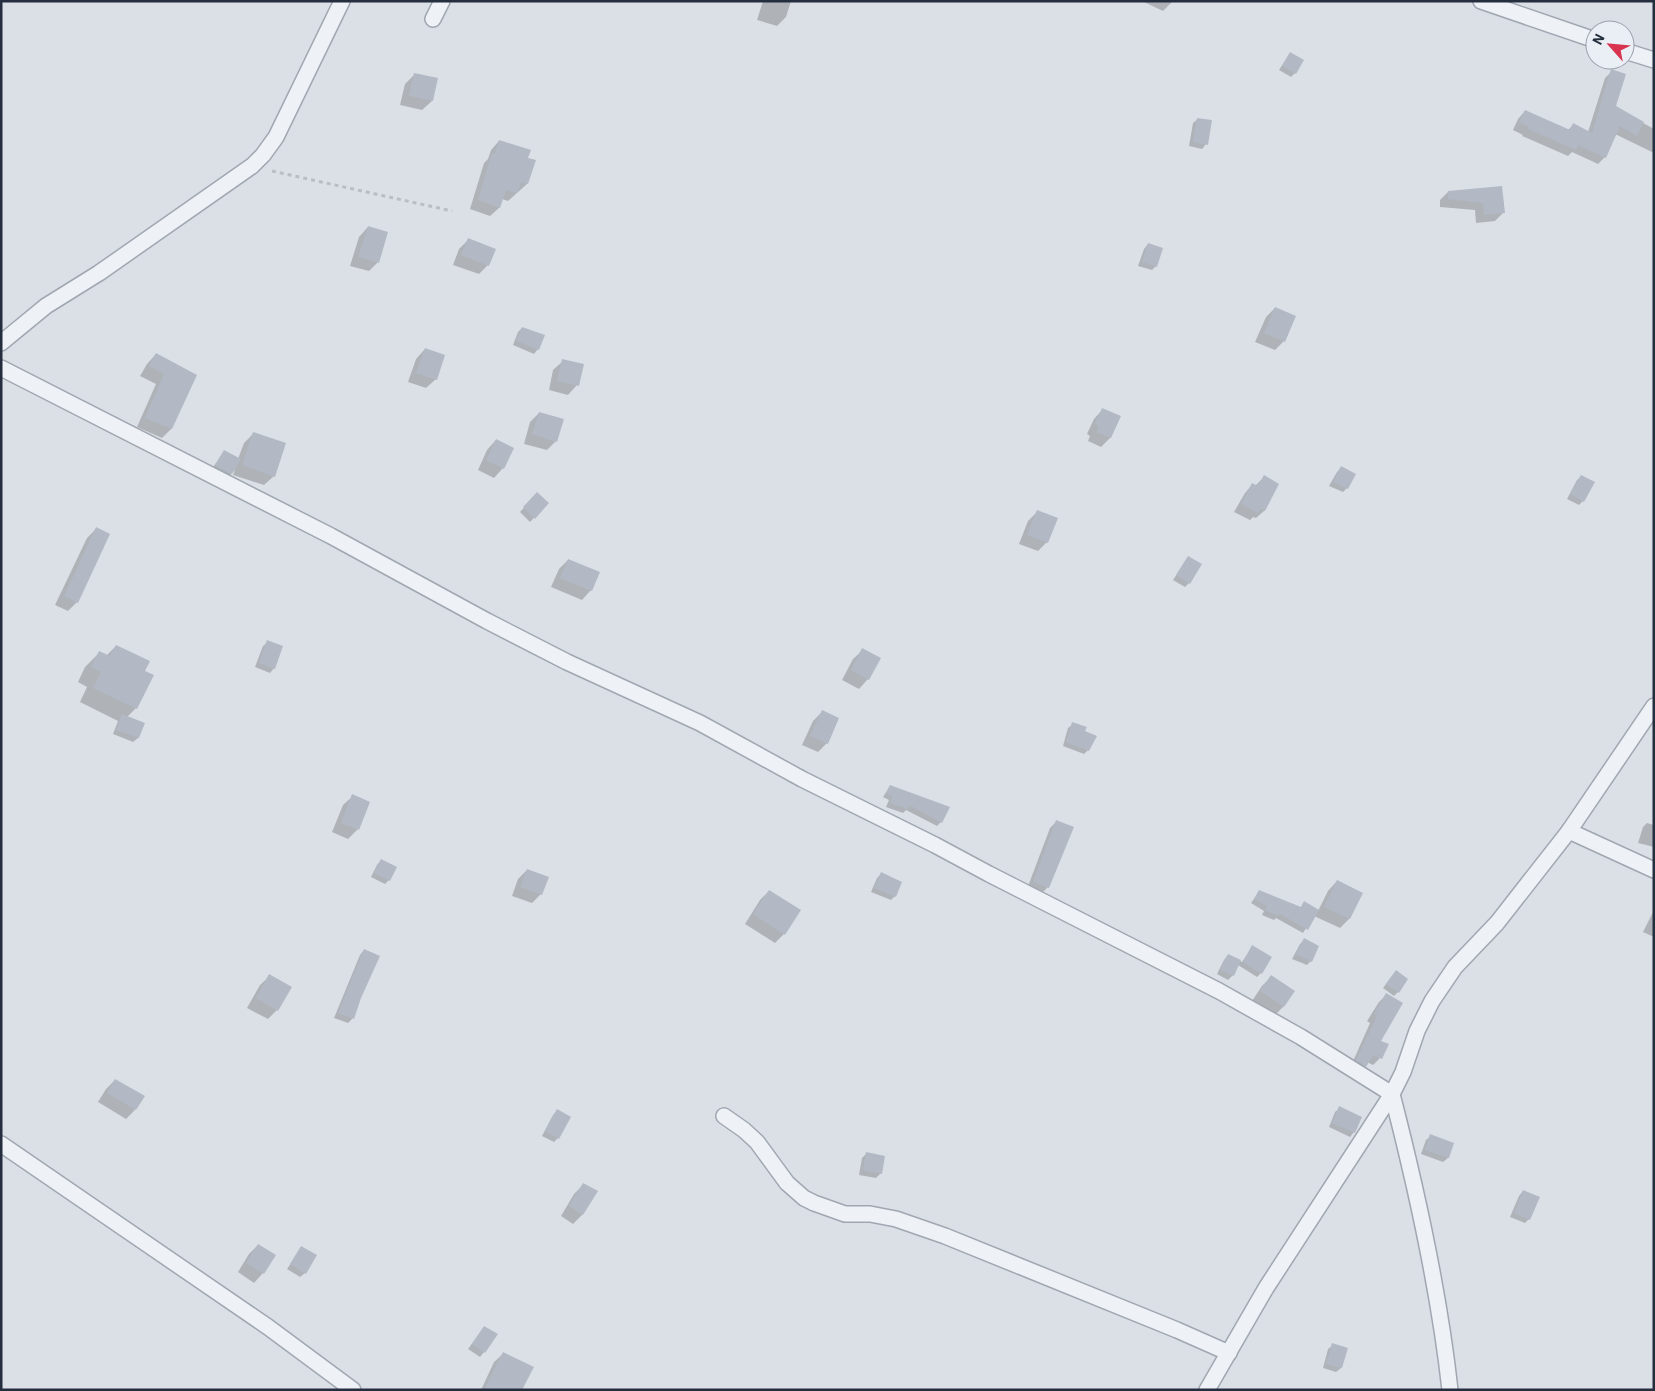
<svg xmlns="http://www.w3.org/2000/svg" width="1655" height="1391" font-family="'IBM Plex Sans',sans-serif">
  <style>
    .shadow { fill: #0003 }
    .building { fill: #b2b9c4 }
    .lines { fill: none; stroke-linecap: round; stroke-linejoin: round }
    .minor-casing { stroke: #a0a7b1; stroke-width: 18 }
    .path { stroke: #b9bec5; stroke-width: 3; stroke-dasharray: 4 4; stroke-linecap: butt }
    .minor { stroke: #eef1f5; stroke-width: 15 }
  </style>
  <rect width="100%" height="100%" fill="#dbe0e7"/>
  <g class="shadow">
    <path d="M 763,1 L 791,1 L 786,17 L 777,26 L 757,20 Z"/>
    <path d="M 1142,1 L 1173,1 L 1163,11 Z"/>
    <path d="M 1290,53 L 1295,73 L 1291,77 L 1279,70 Z"/>
    <path d="M 1612,71 L 1614,107 L 1654,129 L 1654,153 L 1615,134 L 1605,157 L 1598,164 L 1572,152 L 1568,156 L 1522,136 L 1523,135 L 1513,130 L 1518,119 L 1525,111 L 1568,130 L 1573,125 L 1588,132 L 1605,78 Z"/>
    <path d="M 415,74 L 432,101 L 422,110 L 400,105 L 405,84 Z"/>
    <path d="M 1198,119 L 1206,144 L 1202,149 L 1189,146 L 1193,123 Z"/>
    <path d="M 499,141 L 527,159 L 534,161 L 527,184 L 508,201 L 502,199 L 499,208 L 490,216 L 470,209 L 484,163 L 488,159 L 491,150 Z"/>
    <path d="M 1501,188 L 1503,213 L 1495,221 L 1476,223 L 1475,210 L 1440,207 L 1440,200 L 1448,192 Z"/>
    <path d="M 368,227 L 378,262 L 369,271 L 350,266 L 359,237 Z"/>
    <path d="M 468,240 L 488,265 L 479,274 L 453,265 L 459,249 Z"/>
    <path d="M 1148,244 L 1156,266 L 1152,270 L 1138,266 L 1144,249 Z"/>
    <path d="M 1275,308 L 1284,341 L 1275,350 L 1255,342 L 1266,317 Z"/>
    <path d="M 522,328 L 538,349 L 534,354 L 513,345 L 518,332 Z"/>
    <path d="M 425,349 L 436,379 L 426,388 L 408,382 L 416,359 Z"/>
    <path d="M 156,354 L 196,375 L 171,429 L 162,438 L 137,427 L 156,384 L 140,376 L 147,364 Z"/>
    <path d="M 563,361 L 577,385 L 568,395 L 549,390 L 553,370 Z"/>
    <path d="M 1103,409 L 1120,417 L 1110,438 L 1101,447 L 1088,441 L 1090,436 L 1087,434 L 1094,419 Z"/>
    <path d="M 539,413 L 556,441 L 547,450 L 524,444 L 530,422 Z"/>
    <path d="M 253,434 L 274,476 L 264,485 L 233,475 L 235,470 L 227,478 L 212,469 L 224,451 L 238,459 L 244,443 Z"/>
    <path d="M 496,440 L 503,468 L 494,478 L 478,470 L 487,450 Z"/>
    <path d="M 1341,468 L 1347,488 L 1343,492 L 1329,486 L 1337,472 Z"/>
    <path d="M 1582,476 L 1583,501 L 1579,505 L 1567,499 L 1577,480 Z"/>
    <path d="M 1264,477 L 1278,484 L 1264,511 L 1256,518 L 1253,517 L 1250,520 L 1234,512 L 1245,493 L 1252,485 L 1255,486 Z"/>
    <path d="M 537,494 L 547,504 L 530,522 L 520,512 Z"/>
    <path d="M 1037,512 L 1047,542 L 1038,551 L 1019,544 L 1028,521 Z"/>
    <path d="M 96,529 L 77,602 L 68,611 L 55,605 L 87,538 Z"/>
    <path d="M 1188,557 L 1189,583 L 1185,587 L 1173,580 Z"/>
    <path d="M 568,560 L 591,590 L 582,600 L 551,587 L 559,569 Z"/>
    <path d="M 268,642 L 274,668 L 270,673 L 255,667 L 263,646 Z"/>
    <path d="M 116,646 L 143,671 L 136,708 L 127,717 L 143,724 L 138,738 L 133,742 L 113,734 L 118,721 L 80,702 L 87,687 L 78,682 L 85,667 L 99,653 L 106,656 Z"/>
    <path d="M 863,650 L 868,679 L 859,689 L 842,680 L 853,659 Z"/>
    <path d="M 822,712 L 827,743 L 818,752 L 802,745 L 813,721 Z"/>
    <path d="M 1073,724 L 1084,731 L 1088,750 L 1084,754 L 1063,746 L 1068,728 Z"/>
    <path d="M 890,786 L 941,822 L 937,826 L 906,810 L 903,813 L 886,807 L 889,800 L 883,797 Z"/>
    <path d="M 353,796 L 369,802 L 357,830 L 348,839 L 332,832 L 343,805 Z"/>
    <path d="M 1057,821 L 1048,887 L 1041,894 L 1027,889 L 1050,828 Z"/>
    <path d="M 1647,823 L 1654,825 L 1654,847 L 1638,843 L 1643,827 Z"/>
    <path d="M 381,860 L 389,880 L 385,884 L 371,877 L 377,865 Z"/>
    <path d="M 527,870 L 541,894 L 532,903 L 512,896 L 518,879 Z"/>
    <path d="M 881,874 L 895,896 L 891,900 L 871,892 L 877,878 Z"/>
    <path d="M 1337,881 L 1361,893 L 1349,919 L 1340,928 L 1314,916 L 1303,933 L 1276,918 L 1274,920 L 1262,915 L 1264,911 L 1251,903 L 1259,892 L 1300,908 L 1304,903 L 1318,911 L 1328,891 Z"/>
    <path d="M 769,891 L 784,934 L 775,943 L 745,924 L 760,900 Z"/>
    <path d="M 1654,910 L 1654,937 L 1643,932 Z"/>
    <path d="M 1304,940 L 1311,961 L 1307,965 L 1292,959 L 1300,944 Z"/>
    <path d="M 1252,947 L 1261,973 L 1257,977 L 1238,965 L 1233,975 L 1228,980 L 1217,974 L 1224,960 L 1228,955 L 1242,962 Z"/>
    <path d="M 364,950 L 360,997 L 352,1019 L 348,1023 L 334,1018 L 360,955 Z"/>
    <path d="M 270,976 L 277,1010 L 268,1019 L 247,1008 L 260,985 Z"/>
    <path d="M 1392,976 L 1398,992 L 1394,996 L 1383,988 Z"/>
    <path d="M 1271,977 L 1293,991 L 1283,1007 L 1274,1016 L 1252,1001 L 1262,986 Z"/>
    <path d="M 1386,995 L 1380,1041 L 1380,1058 L 1373,1065 L 1367,1062 L 1358,1073 L 1350,1068 L 1370,1023 L 1367,1021 L 1379,1002 Z"/>
    <path d="M 115,1080 L 135,1110 L 126,1119 L 98,1102 L 106,1089 Z"/>
    <path d="M 1340,1108 L 1354,1132 L 1350,1137 L 1329,1127 L 1335,1112 Z"/>
    <path d="M 557,1111 L 558,1138 L 554,1142 L 542,1136 L 553,1115 Z"/>
    <path d="M 1431,1136 L 1453,1144 L 1448,1158 L 1443,1162 L 1421,1154 L 1426,1140 Z"/>
    <path d="M 866,1154 L 881,1173 L 876,1178 L 859,1175 L 862,1158 Z"/>
    <path d="M 584,1184 L 582,1215 L 573,1224 L 561,1216 L 574,1194 Z"/>
    <path d="M 1523,1191 L 1529,1219 L 1525,1223 L 1510,1217 L 1519,1196 Z"/>
    <path d="M 258,1245 L 263,1273 L 254,1283 L 238,1272 L 249,1254 Z"/>
    <path d="M 302,1247 L 305,1273 L 300,1277 L 287,1269 Z"/>
    <path d="M 484,1327 L 484,1352 L 480,1357 L 468,1349 Z"/>
    <path d="M 1333,1345 L 1341,1368 L 1336,1372 L 1323,1368 L 1328,1349 Z"/>
    <path d="M 504,1353 L 521,1390 L 481,1390 L 494,1362 Z"/>
  </g>
  <g class="building">
    <path d="M 1290,52 L 1304,60 L 1296,74 L 1282,66 Z"/>
    <path d="M 1611,69 L 1626,74 L 1616,106 L 1644,122 L 1637,136 L 1620,126 L 1606,158 L 1578,145 L 1576,150 L 1528,129 L 1529,127 L 1519,122 L 1525,110 L 1570,130 L 1573,123 L 1592,133 Z"/>
    <path d="M 414,73 L 438,78 L 433,101 L 409,96 Z"/>
    <path d="M 1197,118 L 1212,120 L 1208,145 L 1193,142 Z"/>
    <path d="M 499,140 L 531,150 L 528,158 L 536,160 L 528,184 L 521,182 L 517,193 L 506,190 L 500,208 L 478,200 L 492,153 L 495,154 Z"/>
    <path d="M 1502,186 L 1505,213 L 1484,215 L 1483,203 L 1448,199 L 1448,191 Z"/>
    <path d="M 368,226 L 388,232 L 379,263 L 358,257 Z"/>
    <path d="M 468,238 L 496,249 L 489,266 L 461,255 Z"/>
    <path d="M 1148,243 L 1163,248 L 1157,267 L 1142,262 Z"/>
    <path d="M 1275,307 L 1296,316 L 1285,342 L 1264,333 Z"/>
    <path d="M 522,327 L 545,335 L 539,350 L 516,341 Z"/>
    <path d="M 425,348 L 445,355 L 437,380 L 416,373 Z"/>
    <path d="M 156,353 L 197,375 L 172,429 L 145,418 L 164,374 L 149,366 Z"/>
    <path d="M 562,359 L 584,364 L 579,386 L 557,381 Z"/>
    <path d="M 1102,408 L 1121,416 L 1111,438 L 1096,432 L 1099,426 L 1095,424 Z"/>
    <path d="M 539,412 L 564,419 L 557,442 L 532,434 Z"/>
    <path d="M 253,432 L 286,443 L 275,477 L 242,465 Z"/>
    <path d="M 496,439 L 514,448 L 504,469 L 486,460 Z"/>
    <path d="M 224,450 L 241,459 L 232,474 L 215,465 Z"/>
    <path d="M 1341,466 L 1356,474 L 1348,489 L 1333,482 Z"/>
    <path d="M 1264,475 L 1279,484 L 1265,511 L 1261,509 L 1258,513 L 1241,504 L 1252,483 L 1258,486 Z"/>
    <path d="M 1581,475 L 1595,482 L 1584,502 L 1570,494 Z"/>
    <path d="M 537,492 L 549,503 L 535,519 L 523,507 Z"/>
    <path d="M 1037,510 L 1058,518 L 1048,543 L 1027,535 Z"/>
    <path d="M 96,527 L 110,534 L 78,603 L 64,596 Z"/>
    <path d="M 1188,556 L 1202,564 L 1190,584 L 1176,575 Z"/>
    <path d="M 568,559 L 600,572 L 592,591 L 560,578 Z"/>
    <path d="M 267,640 L 283,646 L 275,669 L 259,663 Z"/>
    <path d="M 116,645 L 150,661 L 145,671 L 154,675 L 137,709 L 93,688 L 101,672 L 91,667 L 99,651 L 110,656 Z"/>
    <path d="M 862,648 L 881,658 L 869,680 L 851,670 Z"/>
    <path d="M 822,710 L 839,718 L 828,744 L 810,736 Z"/>
    <path d="M 122,714 L 145,723 L 139,738 L 116,730 Z"/>
    <path d="M 1072,722 L 1087,727 L 1085,731 L 1097,736 L 1089,751 L 1066,742 Z"/>
    <path d="M 890,785 L 950,807 L 942,823 L 909,805 L 908,809 L 890,803 L 892,796 L 886,793 Z"/>
    <path d="M 352,794 L 370,802 L 359,830 L 341,823 Z"/>
    <path d="M 1056,820 L 1074,827 L 1049,888 L 1033,882 Z"/>
    <path d="M 381,859 L 397,867 L 390,881 L 374,873 Z"/>
    <path d="M 527,869 L 549,877 L 542,895 L 520,887 Z"/>
    <path d="M 881,872 L 902,882 L 896,897 L 874,888 Z"/>
    <path d="M 1337,880 L 1363,893 L 1350,919 L 1324,907 Z"/>
    <path d="M 769,890 L 801,910 L 785,935 L 753,914 Z"/>
    <path d="M 1259,890 L 1301,907 L 1304,901 L 1319,910 L 1308,930 L 1280,914 L 1279,916 L 1265,910 L 1267,906 L 1254,899 Z"/>
    <path d="M 1304,938 L 1319,946 L 1312,962 L 1296,954 Z"/>
    <path d="M 1252,945 L 1272,957 L 1262,974 L 1243,962 Z"/>
    <path d="M 364,949 L 380,956 L 361,998 L 354,1019 L 338,1013 Z"/>
    <path d="M 1228,954 L 1241,960 L 1234,976 L 1220,970 Z"/>
    <path d="M 1396,970 L 1408,979 L 1399,993 L 1386,984 Z"/>
    <path d="M 269,974 L 292,987 L 278,1011 L 256,998 Z"/>
    <path d="M 1271,975 L 1295,991 L 1284,1007 L 1260,991 Z"/>
    <path d="M 1386,993 L 1403,1003 L 1381,1041 L 1389,1044 L 1382,1059 L 1373,1055 L 1366,1067 L 1356,1060 L 1377,1016 L 1374,1014 Z"/>
    <path d="M 115,1079 L 145,1096 L 136,1110 L 107,1093 Z"/>
    <path d="M 1339,1106 L 1362,1117 L 1355,1133 L 1332,1123 Z"/>
    <path d="M 557,1109 L 571,1117 L 559,1139 L 545,1131 Z"/>
    <path d="M 1430,1134 L 1454,1143 L 1449,1158 L 1425,1150 Z"/>
    <path d="M 866,1152 L 885,1156 L 882,1174 L 863,1170 Z"/>
    <path d="M 583,1183 L 598,1191 L 583,1215 L 569,1206 Z"/>
    <path d="M 1523,1190 L 1540,1197 L 1530,1220 L 1514,1213 Z"/>
    <path d="M 258,1244 L 276,1255 L 264,1274 L 246,1263 Z"/>
    <path d="M 301,1246 L 317,1255 L 306,1274 L 290,1264 Z"/>
    <path d="M 484,1326 L 498,1334 L 485,1353 L 472,1344 Z"/>
    <path d="M 1332,1343 L 1348,1348 L 1342,1368 L 1326,1364 Z"/>
    <path d="M 503,1352 L 534,1367 L 522,1390 L 484,1390 Z"/>
  </g>
  <g class="lines">
    <g class="minor-casing">
      <g id="minor">
        <path d="M 1481,1 L 1595,40"/>
        <path d="M 433,19 L 442,1"/>
        <path d="M 1625,51 L 1654,60"/>
        <path d="M 1,343 L 46,306 L 99,273 L 252,166 L 263,155 L 276,137 L 342,1"/>
        <path d="M 1,368 L 331,536 L 487,621 L 567,662 L 700,723 L 802,779 L 935,845 L 989,874 L 1219,991 L 1301,1037 L 1392,1094 C 1417,1191 1439,1290 1450,1390"/>
        <path d="M 1569,831 L 1654,870"/>
        <path d="M 724,1116 L 744,1130 L 757,1142 L 787,1183 L 804,1198 L 814,1203 L 845,1214 L 870,1214 L 896,1219 L 945,1236 L 1177,1330 L 1229,1353"/>
        <path d="M 1,1144 L 268,1327 L 353,1390"/>
        <path d="M 1207,1390 L 1266,1288 L 1392,1094 L 1403,1072 L 1417,1031 L 1432,1001 L 1455,967 L 1497,923 L 1569,831 L 1654,706"/>
      </g>
    </g>
    <path class="path" d="M 272,171 L 452,211"/>
    <use href="#minor" class="minor"/>
  </g>
  <rect width="1655" height="1391" fill="none" stroke="#242e3e" stroke-width="5"/>
  <g transform="translate(1610 45) rotate(297)"><circle r="24" fill="#eaeff5" stroke="#9ba2ac"/>
  <path d="M0-4L9 19L0 12L-9 19Z" fill="#d8344f"/>
  <text y="-8" font-size="14" font-weight="bold" text-anchor="middle" fill="#242e3e">N</text>
  </g>
</svg>
